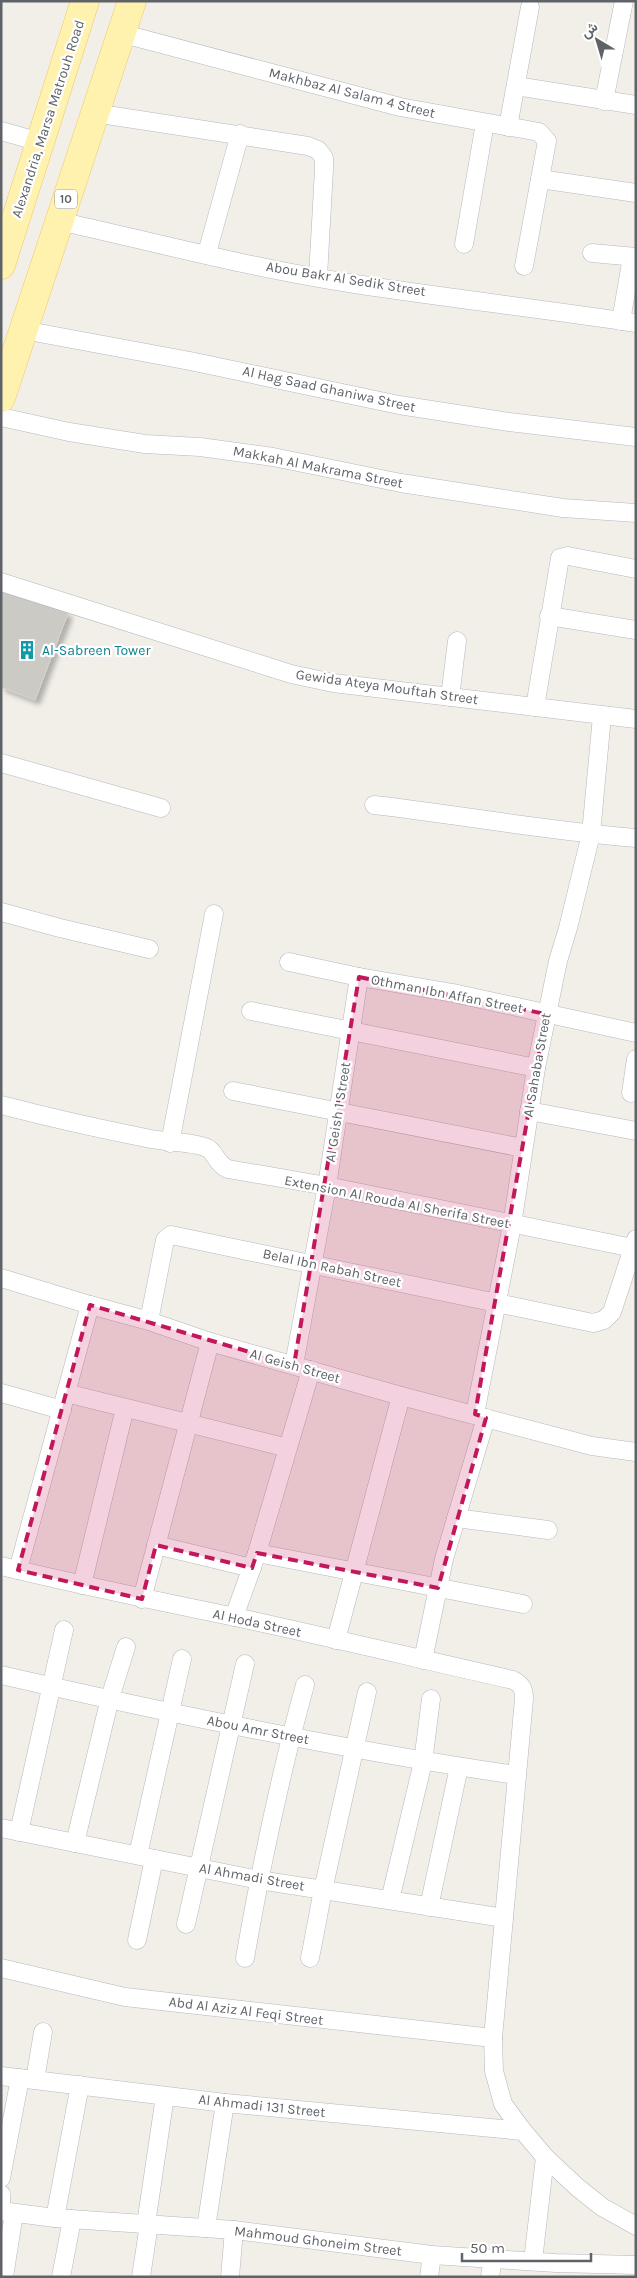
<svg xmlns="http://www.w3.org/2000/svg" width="637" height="2278" font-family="Karla,Vazirmatn,sans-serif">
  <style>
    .building { fill: #cccac5; stroke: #d6d1c6; filter: url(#shadow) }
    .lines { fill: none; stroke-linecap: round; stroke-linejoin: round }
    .minor-casing { stroke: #b5b8bc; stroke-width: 19 }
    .primary-casing { stroke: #f2c960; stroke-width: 29 }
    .minor { stroke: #fff; stroke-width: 18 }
    .primary { stroke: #fff2af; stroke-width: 28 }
    .marked { fill: #c2185b; fill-opacity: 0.2; stroke: #c2185b; stroke-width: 4; stroke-dasharray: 10 6; stroke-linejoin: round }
    .labels { text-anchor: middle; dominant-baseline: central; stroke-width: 4.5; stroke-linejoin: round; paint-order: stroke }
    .shield { fill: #fff; stroke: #8f9295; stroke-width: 1 }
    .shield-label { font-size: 12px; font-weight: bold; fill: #5f6368 }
    .street-label { font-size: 14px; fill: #5f6368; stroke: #fff }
    .culture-label { font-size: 14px; fill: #0d838f; stroke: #fff; text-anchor: start }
  </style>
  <defs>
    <filter id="shadow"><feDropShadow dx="4.5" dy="4.5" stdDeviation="2.5" flood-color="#0004"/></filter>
  </defs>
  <rect width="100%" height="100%" fill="#f1efe8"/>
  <path class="building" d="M 1,588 L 68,613 L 35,700 L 1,687 Z"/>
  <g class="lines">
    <g class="minor-casing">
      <g id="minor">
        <path d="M 120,33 L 400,107 L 539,132 L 547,141 L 524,266"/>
        <path d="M 516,86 L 636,105"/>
        <path d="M 604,101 L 624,1"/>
        <path d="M 94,113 L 308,146 L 318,150 L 324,158 L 324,169 L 318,277"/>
        <path d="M 508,127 L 530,7"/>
        <path d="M 1,131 L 40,142"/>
        <path d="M 540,179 L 636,193"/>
        <path d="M 59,221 C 157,243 255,269 355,284 C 448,298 542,309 636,323"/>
        <path d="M 464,244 L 485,123"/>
        <path d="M 207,253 L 240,134"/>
        <path d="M 592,253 L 636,257"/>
        <path d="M 621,321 L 632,257"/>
        <path d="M 23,330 L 190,361 L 399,405 L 509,422 L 636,437"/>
        <path d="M 1,417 L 69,432 L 145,444 L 200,447 L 273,457 L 401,483 L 563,508 L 636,513"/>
        <path d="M 1,582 L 291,674 L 333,683 L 636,719"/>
        <path d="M 549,616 L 636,630"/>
        <path d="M 450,697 L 457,641"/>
        <path d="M 535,707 L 560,558 L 568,556 L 636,569"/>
        <path d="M 1,763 L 161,808"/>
        <path d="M 374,805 C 461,815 548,831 636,838"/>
        <path d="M 1,912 L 60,928 L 149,949"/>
        <path d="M 289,962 L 359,977 L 453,993 L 636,1033"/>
        <path d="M 251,1011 L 536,1068"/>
        <path d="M 233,1091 L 523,1148"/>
        <path d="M 631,1093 L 636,1059"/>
        <path d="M 1,1105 C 51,1118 100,1129 151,1139 C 165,1142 195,1142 207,1148 C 216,1152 215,1163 228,1169 L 327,1186 L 633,1248"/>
        <path d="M 529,1111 L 636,1131"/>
        <path d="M 170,1143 L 214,914"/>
        <path d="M 1,1278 L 90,1305 L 149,1321 L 210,1342 L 401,1396 L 592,1446 L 636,1452"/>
        <path d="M 149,1321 L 165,1240 L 171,1235 L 593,1323 L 604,1320 L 612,1312 L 636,1239"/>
        <path d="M 294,1365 L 327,1186 L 359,977"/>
        <path d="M 1,1393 L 62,1410"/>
        <path d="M 66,1393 L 288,1448"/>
        <path d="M 475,1414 L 512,1225 L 536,1068 L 558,961 L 568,928 L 591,834 L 602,716"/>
        <path d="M 456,1518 L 548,1530"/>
        <path d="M 156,1545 L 252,1568"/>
        <path d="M 257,1553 L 523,1604"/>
        <path d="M 1,1566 C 79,1585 157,1601 235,1617 C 328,1637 420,1659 513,1680 C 522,1685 524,1689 524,1699 L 493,2038 L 494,2071 L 503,2104 L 523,2131 L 545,2157 L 577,2187 L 602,2207 L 636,2226"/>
        <path d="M 18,1570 L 90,1305"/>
        <path d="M 82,1585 L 125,1408"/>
        <path d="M 142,1599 L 210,1342"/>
        <path d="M 234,1617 L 257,1553 L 311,1370"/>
        <path d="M 336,1640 L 401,1396"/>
        <path d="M 423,1660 L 444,1559 L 486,1418"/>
        <path d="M 1,1675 C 171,1714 343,1750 516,1775"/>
        <path d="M 1,1828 L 259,1880 L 504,1918"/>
        <path d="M 19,1832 L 64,1630"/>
        <path d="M 75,1843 L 110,1698 L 126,1647"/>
        <path d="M 138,1855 L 182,1659"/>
        <path d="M 390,1900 L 423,1762 L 431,1699"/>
        <path d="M 429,1907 L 459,1767"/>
        <path d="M 186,1924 L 245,1664"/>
        <path d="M 137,1940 L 154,1859"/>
        <path d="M 245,1958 C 261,1866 280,1775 305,1685"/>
        <path d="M 310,1958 L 323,1890 L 367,1692"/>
        <path d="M 1,1968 L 125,1997 L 493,2038"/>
        <path d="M 1,2076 L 225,2103 L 523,2131"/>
        <path d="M 35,2080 L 43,2032"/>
        <path d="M 1,2178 L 20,2078"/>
        <path d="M 1,2194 L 1,2204"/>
        <path d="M 1,2211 L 55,2218 L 234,2230 L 432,2255 L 556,2263 L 636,2265"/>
        <path d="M 55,2218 L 80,2085"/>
        <path d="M 146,2224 L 165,2096"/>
        <path d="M 206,2228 L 225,2103"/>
        <path d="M 533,2261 L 545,2157"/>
        <path d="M 4,2277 L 14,2213"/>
        <path d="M 61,2277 L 72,2219"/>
        <path d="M 141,2277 L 149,2224"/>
        <path d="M 230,2277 L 234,2230"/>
        <path d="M 429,2277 L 432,2255"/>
        <path d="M 490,2277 L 493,2258"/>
      </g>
    </g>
    <g class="primary-casing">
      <g id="primary">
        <path d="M 1,265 L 85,1"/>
        <path d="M 1,398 L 132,1"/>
      </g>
    </g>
    <use href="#minor" class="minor"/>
    <use href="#primary" class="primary"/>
  </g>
  <path class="marked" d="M 359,977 L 546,1014 L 475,1414 L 486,1418 L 438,1588 L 257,1553 L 252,1568 L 156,1545 L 142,1599 L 18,1570 L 90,1305 L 294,1365 Z"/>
  <defs>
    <g id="building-bare" transform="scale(1.5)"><path d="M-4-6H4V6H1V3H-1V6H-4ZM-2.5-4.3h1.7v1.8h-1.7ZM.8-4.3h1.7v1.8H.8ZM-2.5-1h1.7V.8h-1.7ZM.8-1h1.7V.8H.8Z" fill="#0f9aa8" stroke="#fff" stroke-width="2.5" paint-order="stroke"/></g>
  </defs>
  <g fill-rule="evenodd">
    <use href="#building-bare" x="27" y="650"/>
  </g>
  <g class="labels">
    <rect class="shield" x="55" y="189.5" width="22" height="19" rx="4"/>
    <g class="shield-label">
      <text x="66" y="199">10</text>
    </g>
    <g class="street-label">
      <text transform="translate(352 93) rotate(14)">Makhbaz Al Salam 4 Street</text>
      <text transform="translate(48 119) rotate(-72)">Alexandria, Marsa Matrouh Road</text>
      <text transform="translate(346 279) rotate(9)">Abou Bakr Al Sedik Street</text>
      <text transform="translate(329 389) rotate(12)">Al Hag Saad Ghaniwa Street</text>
      <text transform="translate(318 467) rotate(11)">Makkah Al Makrama Street</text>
      <text transform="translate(387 687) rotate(8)">Gewida Ateya Mouftah Street</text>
      <text transform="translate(447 994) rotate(11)">Othman Ibn Affan Street</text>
      <text transform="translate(537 1065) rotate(-80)">Al Sahaba Street</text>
      <text transform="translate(338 1112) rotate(-81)">Al Geish 1 Street</text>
      <text transform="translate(397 1202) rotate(11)">Extension Al Rouda Al Sherifa Street</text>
      <text transform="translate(332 1268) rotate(12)">Belal Ibn Rabah Street</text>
      <text transform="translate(295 1366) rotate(16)">Al Geish Street</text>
      <text transform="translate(257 1623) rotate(12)">Al Hoda Street</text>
      <text transform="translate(258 1730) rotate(11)">Abou Amr Street</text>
      <text transform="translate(252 1877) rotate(10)">Al Ahmadi Street</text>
      <text transform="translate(246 2011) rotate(7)">Abd Al Aziz Al Feqi Street</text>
      <text transform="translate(262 2106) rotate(6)">Al Ahmadi 131 Street</text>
      <text transform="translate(318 2241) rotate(7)">Mahmoud Ghoneim Street</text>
    </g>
    <g class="culture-label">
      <text x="42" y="650">Al-Sabreen Tower</text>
    </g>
  </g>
  <rect width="637" height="2278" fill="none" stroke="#5f6368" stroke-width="5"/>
  <g transform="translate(597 40) rotate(322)" stroke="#ffffff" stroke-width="4" paint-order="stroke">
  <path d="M0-4L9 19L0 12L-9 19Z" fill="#5f6368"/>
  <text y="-8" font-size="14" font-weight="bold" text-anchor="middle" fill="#5f6368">ش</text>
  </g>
  <path d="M462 2253v8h129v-8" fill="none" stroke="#5f6368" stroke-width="2.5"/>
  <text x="470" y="2253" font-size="15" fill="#5f6368" stroke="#ffffff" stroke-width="4" paint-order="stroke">50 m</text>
</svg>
